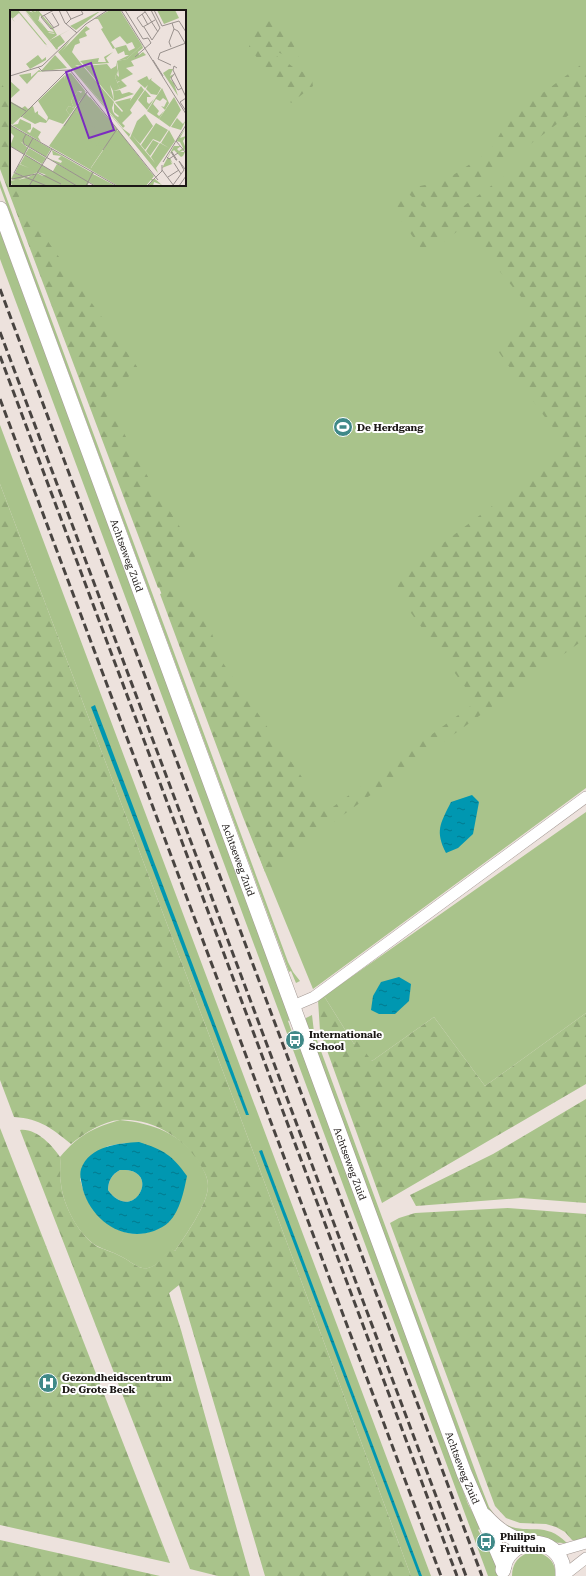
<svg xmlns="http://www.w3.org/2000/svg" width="586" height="1576" font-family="'Roboto Serif',serif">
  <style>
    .green { fill: #a9c38b; fill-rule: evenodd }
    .forest { fill: url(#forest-firs) }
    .water { fill: url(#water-ripples); fill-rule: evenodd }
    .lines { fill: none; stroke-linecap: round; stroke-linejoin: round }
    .street-casing { stroke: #a39994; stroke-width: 12 }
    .secondary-casing { stroke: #a39994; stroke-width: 16 }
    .street { stroke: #fff; stroke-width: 11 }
    .secondary { stroke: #fff; stroke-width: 15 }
    .rail { stroke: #494441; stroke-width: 3; stroke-dasharray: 8 4; stroke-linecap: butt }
    .labels { text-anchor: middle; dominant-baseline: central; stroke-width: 4; stroke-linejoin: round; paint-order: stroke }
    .poi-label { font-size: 10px; font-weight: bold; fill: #1b1715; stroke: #fff; text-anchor: start }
    .street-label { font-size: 10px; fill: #1b1715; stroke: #fff }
    .inset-road { fill: none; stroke: #99918d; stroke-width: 1 }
    .view { fill: #7b2cbf; fill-opacity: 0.15; stroke: #7b2cbf; stroke-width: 2 }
    .inset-edge { fill: none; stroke: #1b1715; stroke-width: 2 }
  </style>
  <defs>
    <pattern id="forest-firs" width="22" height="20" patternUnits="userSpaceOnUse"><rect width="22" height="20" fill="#a9c38b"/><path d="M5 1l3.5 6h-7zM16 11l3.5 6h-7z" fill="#91a777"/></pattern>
    <pattern id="water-ripples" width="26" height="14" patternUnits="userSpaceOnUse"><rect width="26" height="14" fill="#0097b1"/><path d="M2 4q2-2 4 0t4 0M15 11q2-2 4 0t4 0" fill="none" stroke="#027a8f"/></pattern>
  </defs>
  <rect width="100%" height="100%" fill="#ede2dd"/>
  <g class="green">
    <path d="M 0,0 L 586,0 L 586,788 L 313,989 L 265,872 L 0,160 ZM 11,11 L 185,11 L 185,185 L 11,185 Z"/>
    <path d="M 0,180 L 288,962 L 293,972 L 300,981 L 296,983 L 291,971 L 289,972 L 0,187 Z"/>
    <path d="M 0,231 L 290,1020 L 288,1021 L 294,1038 L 297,1037 L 468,1504 L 481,1528 L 478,1530 L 486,1544 L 488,1543 L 498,1568 L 498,1576 L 488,1576 L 0,259 Z"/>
    <path d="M 0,425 L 431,1576 L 411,1576 L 238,1111 L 0,484 Z"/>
    <path d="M 586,812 L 586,1013 L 485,1086 L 434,1017 L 372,1061 L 370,1060 L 356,1041 L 354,1044 L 324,996 Z"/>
    <path d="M 312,1015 L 314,1032 L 480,1484 L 489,1507 L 494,1514 L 492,1515 L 483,1502 L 306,1022 L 306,1018 Z"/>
    <path d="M 120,1120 C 152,1123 183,1134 200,1163 C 204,1171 208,1177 208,1186 C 208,1204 185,1236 175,1251 L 171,1249 C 162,1258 153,1273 139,1267 C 134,1265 127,1259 120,1256 C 113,1252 105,1250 97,1246 C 79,1236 63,1205 61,1184 C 59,1175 61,1166 60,1157 C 79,1135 92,1128 120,1120 ZM 125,1143 L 170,1221 C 163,1225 153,1232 145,1233 C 120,1238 96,1219 86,1197 C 83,1191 82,1185 80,1179 L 97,1152 L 108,1146 Z"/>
    <path d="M 120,1170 C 164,1167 134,1226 108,1190 C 108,1181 112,1174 120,1170 Z"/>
    <path d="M 503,1523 C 527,1537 543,1519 567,1543 C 561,1544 531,1539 524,1537 C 517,1535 509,1527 503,1523 Z"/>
    <path d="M 531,1552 C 545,1552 557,1561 555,1576 L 512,1576 C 512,1563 519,1555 531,1552 Z"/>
  </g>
  <g class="forest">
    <path d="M 274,18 L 278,18 L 292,41 L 303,66 L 295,63 L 282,54 L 250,40 L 248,36 L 250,32 Z"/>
    <path d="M 250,44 L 263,48 L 285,61 L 293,67 L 307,74 L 312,80 L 313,86 L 291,103 L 249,47 Z"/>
    <path d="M 586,61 L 586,102 L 443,210 C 425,212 420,205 408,193 L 420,186 L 444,181 L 490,151 L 510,117 Z"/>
    <path d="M 0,82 L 11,97 L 11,185 L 35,185 L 17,198 L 138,368 L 106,397 L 106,400 L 145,472 L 197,554 L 171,584 L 158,588 L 0,169 Z"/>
    <path d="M 586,116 L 586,638 L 265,872 L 243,817 L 160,594 L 168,591 L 183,590 L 184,598 L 208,623 L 223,663 L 326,812 L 476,702 L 395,591 L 406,571 L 569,448 L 541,412 L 498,351 L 536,315 L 463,227 L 426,255 L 390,205 L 401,197 C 410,212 422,219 438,225 Z"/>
    <path d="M 0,484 L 238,1111 L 411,1576 L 265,1576 L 179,1285 L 169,1293 L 181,1330 L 250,1576 L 218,1576 L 190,1569 L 20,1130 C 36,1128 52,1145 60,1157 C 61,1166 59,1175 61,1184 C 63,1205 79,1236 98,1247 C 105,1250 113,1252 120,1256 C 127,1259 134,1265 139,1267 C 153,1273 162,1257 171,1248 L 175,1251 C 185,1236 208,1204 208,1186 C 208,1178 205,1173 201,1166 C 186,1139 153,1118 120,1120 C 103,1121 85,1133 71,1144 C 51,1128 41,1119 14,1117 L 0,1080 Z"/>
    <path d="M 324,996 L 354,1044 L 356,1040 L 372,1061 L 434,1017 L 485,1086 L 586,1013 L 586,1084 L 382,1203 L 320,1031 L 318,1000 Z"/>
    <path d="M 586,1099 L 586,1203 L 521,1198 L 416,1206 L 410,1195 L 493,1154 Z"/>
    <path d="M 0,1128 L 170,1563 L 0,1525 Z"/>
    <path d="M 508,1208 L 586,1214 L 586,1539 L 577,1541 L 572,1540 L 565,1532 L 556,1527 L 546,1524 L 520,1523 L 506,1518 L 495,1506 L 390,1223 L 399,1218 L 415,1213 Z"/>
    <path d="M 0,1540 L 160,1576 L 0,1576 Z"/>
  </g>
  <g class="water">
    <path d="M 95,705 L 232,1069 L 249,1115 L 246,1115 L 91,707 Z"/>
    <path d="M 472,795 L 479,802 L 473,834 L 458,848 L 446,853 C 435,831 440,824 451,802 Z"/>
    <path d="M 399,977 L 411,984 L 409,1001 L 395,1014 L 379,1014 L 371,1010 L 373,996 L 381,982 Z"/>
    <path d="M 139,1142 C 164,1150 172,1155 187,1176 C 184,1191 180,1211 169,1222 C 165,1226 160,1228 154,1231 C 122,1242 92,1220 83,1190 C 82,1183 79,1176 81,1169 C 89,1146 119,1143 139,1142 ZM 120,1170 C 164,1167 134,1226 108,1190 C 108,1181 112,1174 120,1170 Z"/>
    <path d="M 262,1150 L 422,1576 L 419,1576 L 259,1151 Z"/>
  </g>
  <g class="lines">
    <g class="street-casing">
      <g id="street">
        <path d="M 293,1006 L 314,997 L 586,797"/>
        <path d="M 555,1552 L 586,1543"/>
        <path d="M 563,1576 L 586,1558"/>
      </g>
    </g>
    <g class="secondary-casing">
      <g id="secondary">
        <path id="s1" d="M 0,209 L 464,1473 L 504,1566"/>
        <path d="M 485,1516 C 498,1530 508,1537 527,1543"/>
        <path d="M 503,1570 C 506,1539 552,1533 562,1563 C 563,1567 563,1572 563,1576"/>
      </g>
    </g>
    <use href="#street" class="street"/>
    <use href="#secondary" class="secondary"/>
    <g class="rail">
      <path d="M 0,289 L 482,1576"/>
      <path d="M 0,332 L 466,1576"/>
      <path d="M 0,356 L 457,1576"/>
      <path d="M 0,399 L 441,1576"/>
    </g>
  </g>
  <defs>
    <g id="stadium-disc" transform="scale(1)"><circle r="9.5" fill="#408988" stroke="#fff"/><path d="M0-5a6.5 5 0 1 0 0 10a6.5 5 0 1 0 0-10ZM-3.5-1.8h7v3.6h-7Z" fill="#fff"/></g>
    <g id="bus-disc" transform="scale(1)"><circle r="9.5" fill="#408988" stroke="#fff"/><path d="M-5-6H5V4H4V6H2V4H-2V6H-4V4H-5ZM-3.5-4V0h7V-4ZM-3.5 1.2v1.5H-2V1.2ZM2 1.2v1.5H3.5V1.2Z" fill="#fff"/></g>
    <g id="hospital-disc" transform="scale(1)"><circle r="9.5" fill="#408988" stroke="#fff"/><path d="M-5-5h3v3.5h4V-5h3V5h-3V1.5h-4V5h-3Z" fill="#fff"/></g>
  </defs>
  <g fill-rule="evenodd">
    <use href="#stadium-disc" x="343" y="427"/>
    <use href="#bus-disc" x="295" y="1040"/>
    <use href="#hospital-disc" x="48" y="1383"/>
    <use href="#bus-disc" x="486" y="1542"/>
  </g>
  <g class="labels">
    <g class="poi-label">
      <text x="357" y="427">De Herdgang</text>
      <text x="309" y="1034">Internationale<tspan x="309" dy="12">School</tspan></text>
      <text x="62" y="1377">Gezondheidscentrum<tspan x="62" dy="12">De Grote Beek</tspan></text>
      <text x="500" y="1536">Philips<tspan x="500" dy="12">Fruittuin</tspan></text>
    </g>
    <g class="street-label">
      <text stroke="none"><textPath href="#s1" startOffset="369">Achtseweg Zuid</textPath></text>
      <text stroke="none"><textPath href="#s1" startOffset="693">Achtseweg Zuid</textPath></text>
      <text stroke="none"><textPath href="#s1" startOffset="1017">Achtseweg Zuid</textPath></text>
      <text stroke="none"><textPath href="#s1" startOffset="1341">Achtseweg Zuid</textPath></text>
    </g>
  </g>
  <g transform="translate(10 10)">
    <rect width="176" height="176" fill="#ede2dd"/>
    <path d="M 0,0 L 8,0 L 37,35 L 35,34 L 39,39 L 9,3 L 2,9 L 5,12 L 0,6 ZM 14,0 L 39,27 L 45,23 L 37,22 L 28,9 L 28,5 L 23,7 L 17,0 L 25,5 L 28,3 L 23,3 L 22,2 L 21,0 L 28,3 L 28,0 L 43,18 L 47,25 L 40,30 L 48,38 L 47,40 ZM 29,4 L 30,5 L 44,22 L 38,21 L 29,10 ZM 147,0 L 165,0 L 169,8 L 154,14 ZM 89,2 L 66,20 L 60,16 L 88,2 ZM 61,29 L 51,43 L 112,118 L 120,124 L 122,120 L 119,127 L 140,152 L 48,42 ZM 132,35 L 133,38 L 128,42 L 129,45 L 133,42 L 136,45 L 121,51 L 124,56 L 116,58 L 123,64 L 111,70 L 117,76 L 110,79 L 107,73 L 110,71 L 107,72 L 105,67 L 108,61 L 107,65 L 109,67 L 107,51 L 117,49 ZM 159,59 L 163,59 L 160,66 L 164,64 L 160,69 L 164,73 L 168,86 L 153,63 ZM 137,66 L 139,70 L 142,68 L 141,70 L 151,78 L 147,85 L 141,84 L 136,79 L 138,75 L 135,78 L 127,71 ZM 152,78 L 159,93 L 155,100 L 151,96 L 154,97 L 157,91 L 153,88 L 150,91 L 146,89 L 143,94 L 149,101 L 147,104 L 149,106 L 154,101 L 149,109 L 137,101 ZM 73,80 L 107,119 L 80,159 L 40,136 L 67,103 L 64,101 L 74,85 L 60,105 L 56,100 L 59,96 L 64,98 L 61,91 L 68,81 L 71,83 ZM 135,80 L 141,87 L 137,87 L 137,92 L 139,94 L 144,89 L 137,100 L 128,90 ZM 10,109 L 21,114 L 21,119 L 17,121 L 20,123 L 23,117 L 31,122 L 28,127 L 31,132 L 2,115 L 8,114 ZM 175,119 L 170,128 L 176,126 L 173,131 L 176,139 L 170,142 L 175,142 L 173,146 L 171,147 L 164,140 L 162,142 L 167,150 L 161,142 L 158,148 L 160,148 L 163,154 L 160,150 L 162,154 L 152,158 L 166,132 L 164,136 L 171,136 L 167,139 L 169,141 L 173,138 L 170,132 L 166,131 Z" fill="#a9c38b" fill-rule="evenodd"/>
    <path d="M 15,0 L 24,3 L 27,0 L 30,5 L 28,10 L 39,23 L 45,24 L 38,28 ZM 100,0 L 110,0 L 132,35 L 117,49 L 107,51 L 119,45 L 115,45 L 114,41 L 108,44 L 105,38 L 116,35 L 119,41 L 117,42 L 125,38 L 122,32 L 117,34 L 110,26 L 101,32 L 105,38 L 103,39 L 91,19 L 93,18 L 88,9 L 84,9 ZM 76,16 L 80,19 L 75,22 L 77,26 L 69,29 L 70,33 L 65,35 L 62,42 L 73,56 L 65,55 L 71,58 L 73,56 L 104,92 L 102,98 L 103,102 L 105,105 L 108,107 L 109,106 L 104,102 L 104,93 L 112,102 L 109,105 L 113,101 L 105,92 L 121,88 L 120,91 L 131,76 L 134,80 L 120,100 L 122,103 L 112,113 L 115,116 L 113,118 L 50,43 ZM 61,19 L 50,25 L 55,32 L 46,39 L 40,30 ZM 103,42 L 96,48 L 99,53 L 74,55 L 70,51 L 89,48 L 88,52 L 96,52 L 94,47 ZM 28,45 L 32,50 L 36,47 L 36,50 L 20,59 L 16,54 ZM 45,45 L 57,58 L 28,62 L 17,74 L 9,65 L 21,63 L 21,67 L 29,60 L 31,61 ZM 106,52 L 108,61 L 105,67 L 110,79 L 103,81 L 100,75 L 104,91 L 74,56 L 97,54 L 101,59 L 106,56 ZM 61,63 L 76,82 L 68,81 L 61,91 L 64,98 L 59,96 L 56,100 L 60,105 L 53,114 L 39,109 L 36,113 L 30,112 L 25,114 L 12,107 L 16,102 L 2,115 L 0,113 L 0,91 L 12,98 L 15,96 L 18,99 L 23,96 L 25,103 L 28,101 L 28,104 L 37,111 L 38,107 L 28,91 L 55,65 L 54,70 L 56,64 ZM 0,71 L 10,80 L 0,89 ZM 110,80 L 112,84 L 119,82 L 124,84 L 104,91 L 103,81 ZM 80,87 L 106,118 L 78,90 L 74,97 L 79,102 L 74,109 L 77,115 L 85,117 L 74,130 L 79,130 L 87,135 L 80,144 L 76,137 L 66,149 L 81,158 L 96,136 L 88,135 L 92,125 L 96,127 L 93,131 L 97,133 L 106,119 L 143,167 L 141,169 L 145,169 L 152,175 L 144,172 L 143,176 L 137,176 L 142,171 L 139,169 L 109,176 L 39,136 L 64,101 L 68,103 ZM 164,87 L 171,100 L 160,117 L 149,109 ZM 135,104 L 143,116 L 130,134 L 122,125 L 145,153 L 141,147 L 150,133 L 159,138 L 151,133 L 159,120 L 165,131 L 146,158 L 148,163 L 118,126 L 120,128 L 127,111 ZM 167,108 L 173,114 L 176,110 L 171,120 L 161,117 ZM 146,113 L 158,120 L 150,132 L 143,129 L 135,140 L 131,135 ZM 0,115 L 41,139 L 36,147 L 8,130 L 0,122 ZM 4,126 L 18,138 L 14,144 L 0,136 ZM 143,130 L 149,133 L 140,146 L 136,141 ZM 19,138 L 36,148 L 32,154 L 15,144 ZM 42,140 L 82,163 L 78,172 L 40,149 L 51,153 L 52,151 L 48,149 L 51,146 L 43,145 ZM 15,145 L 62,173 L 28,162 L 16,167 L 5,163 L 9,154 L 19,158 L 10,154 ZM 4,163 L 15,167 L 8,170 L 16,168 L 27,163 L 51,176 L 2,175 L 0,171 L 5,170 L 1,169 ZM 83,165 L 85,165 L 106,176 L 86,176 L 79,172 Z" fill="#a9c38b"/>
    <path d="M 108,120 L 144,166 L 136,176 L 108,176 L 81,160 ZM 47,154 L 76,170 L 81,162 L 84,164 L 77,176 L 19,176 L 23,170 L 43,161 Z" fill="#a9c38b"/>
    <path class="inset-road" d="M 49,0 L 55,13 L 67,23 L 65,21M 56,0 L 61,9 L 56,14M 111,0 L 176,104M 115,0 L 133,29 L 138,28 L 141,33 L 125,47M 134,0 L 148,22M 144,0 L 152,16 L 169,11 L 176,22M 135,2 L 127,8 L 133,17 L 145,10M 42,3 L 49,15 L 41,19 L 31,7 L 44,0M 132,4 L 138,15M 34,5 L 44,18M 61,9 L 73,4 L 71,0M 134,17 L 142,30 L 150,18 L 141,0M 164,19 L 168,21 L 175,33M 161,37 L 159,32 L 164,19 L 162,13M 143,50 L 153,66M 161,55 L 148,49 L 150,43 L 176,33M 28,57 L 32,61 L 60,60 L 148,170M 167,58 L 164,56 L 163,60 L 176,87M 165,63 L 161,68 L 168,80 L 172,78M 0,66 L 32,56 L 76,14 L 98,0M 176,88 L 170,92 L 176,101M 0,92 L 16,101M 11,107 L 57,61M 0,115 L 107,176M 54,116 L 77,82M 16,124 L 13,130 L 14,134 L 85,176M 166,131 L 176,143M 0,136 L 67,176M 93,140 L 107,119M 161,142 L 162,142 L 167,150 L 166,150 ZM 156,146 L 159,149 L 168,143M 153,152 L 176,115M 164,153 L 171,164M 152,160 L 164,176M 174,160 L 169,151 L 175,159M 27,162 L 51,174M 4,163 L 23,128M 5,163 L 37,176M 158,167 L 169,160M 2,169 L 26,164M 163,175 L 174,160M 19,176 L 42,139M 76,176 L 83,162M 137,176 L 152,161 L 152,155M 169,176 L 176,166"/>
    <path class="view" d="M 81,53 L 104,120 L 79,128 L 56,62 Z"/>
    <rect width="176" height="176" class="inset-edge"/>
  </g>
</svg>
